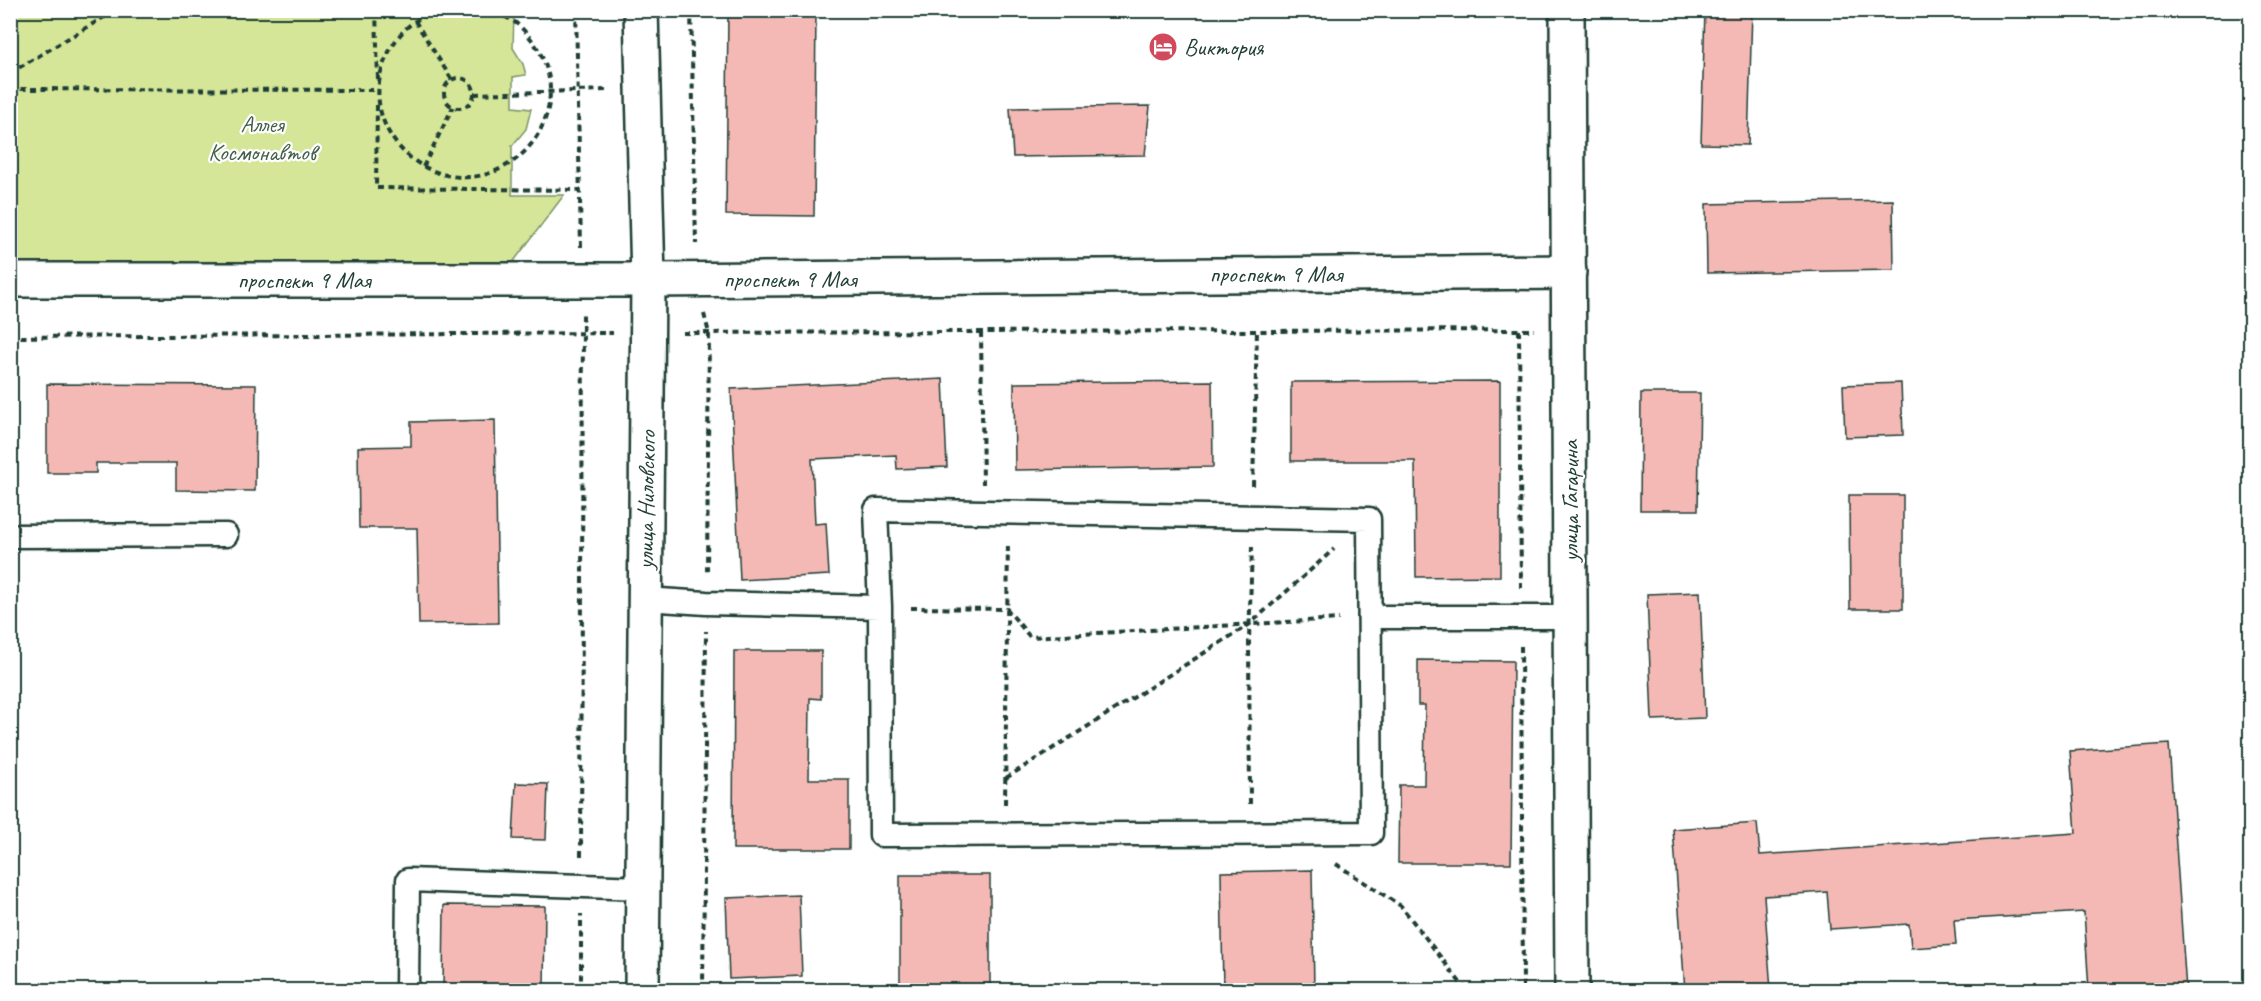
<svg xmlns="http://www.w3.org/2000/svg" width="2261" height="1001" font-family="Caveat,sans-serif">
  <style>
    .green { fill: #d5e699; stroke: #7a9266; stroke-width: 1.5 }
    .building { fill: #f5b9b5; stroke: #1f3d34; stroke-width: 1.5 }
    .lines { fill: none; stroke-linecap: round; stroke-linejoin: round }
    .lane-casing { stroke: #1f3d34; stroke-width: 27 }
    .street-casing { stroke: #1f3d34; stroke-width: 38 }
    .secondary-casing { stroke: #1f3d34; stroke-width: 38 }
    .path { stroke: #1f3d34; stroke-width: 4; stroke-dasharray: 6 4.5; stroke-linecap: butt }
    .lane { stroke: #fff; stroke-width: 22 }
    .street { stroke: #fff; stroke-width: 33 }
    .secondary { stroke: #fff; stroke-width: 33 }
    .labels { text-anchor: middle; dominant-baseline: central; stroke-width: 4.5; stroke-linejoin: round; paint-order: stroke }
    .poi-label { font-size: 24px; fill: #1f3d34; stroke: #fff; text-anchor: start }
    .park-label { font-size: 24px; fill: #435f48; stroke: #fff }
    .street-label { font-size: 24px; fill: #1f3d34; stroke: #fff }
  </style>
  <rect width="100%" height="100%" fill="#fff"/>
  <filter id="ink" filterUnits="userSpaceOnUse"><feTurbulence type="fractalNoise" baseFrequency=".0167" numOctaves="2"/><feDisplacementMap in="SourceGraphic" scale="12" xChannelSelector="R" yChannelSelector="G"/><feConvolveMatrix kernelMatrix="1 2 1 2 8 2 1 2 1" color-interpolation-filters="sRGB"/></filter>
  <g filter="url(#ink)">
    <path class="green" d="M 11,11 L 514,11 L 513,48 L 523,64 L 526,75 L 513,77 L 513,107 L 531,109 L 526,129 L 512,146 L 512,195 L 564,195 L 511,265 L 11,265 Z"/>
    <g class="building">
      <path d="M 728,10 L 816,10 L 814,216 L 726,215 Z"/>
      <path d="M 1705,10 L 1752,10 L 1748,145 L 1701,144 Z"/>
      <path d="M 1150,106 L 1145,155 L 1013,157 L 1010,108 Z"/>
      <path d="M 1893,200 L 1894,270 L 1707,273 L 1706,204 Z"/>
      <path d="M 943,379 L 947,467 L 897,469 L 896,455 L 812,459 L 815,524 L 826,523 L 829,575 L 740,580 L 731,389 Z"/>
      <path d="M 1212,381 L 1213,467 L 1015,470 L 1014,383 Z"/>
      <path d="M 1500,381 L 1500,576 L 1416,577 L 1415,461 L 1291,461 L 1291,382 Z"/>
      <path d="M 1901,383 L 1903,435 L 1845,437 L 1843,385 Z"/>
      <path d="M 47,384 L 256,385 L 255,491 L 176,490 L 176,463 L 96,463 L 96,473 L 47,473 Z"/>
      <path d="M 1641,393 L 1700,393 L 1698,510 L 1640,510 Z"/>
      <path d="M 495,420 L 498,623 L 419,624 L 417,528 L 359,528 L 358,447 L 411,446 L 411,422 Z"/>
      <path d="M 1849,495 L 1903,495 L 1903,609 L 1850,609 Z"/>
      <path d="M 1700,592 L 1705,718 L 1652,720 L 1647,594 Z"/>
      <path d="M 734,651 L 821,651 L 821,699 L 810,698 L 809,779 L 849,779 L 849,849 L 733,849 Z"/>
      <path d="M 1418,660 L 1513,661 L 1511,863 L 1398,863 L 1399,785 L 1424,785 L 1425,705 L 1418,705 Z"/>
      <path d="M 2169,744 L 2186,990 L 2089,990 L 2084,912 L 1954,920 L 1956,945 L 1911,948 L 1909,924 L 1830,929 L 1827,892 L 1764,896 L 1771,990 L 1685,990 L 1673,829 L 1757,823 L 1760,855 L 2076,833 L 2070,751 Z"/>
      <path d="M 516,783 L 548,784 L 546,840 L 513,839 Z"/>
      <path d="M 1312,870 L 1314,990 L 1223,990 L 1221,872 Z"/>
      <rect x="900" y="875" width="90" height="115"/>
      <path d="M 799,895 L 802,976 L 729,979 L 726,898 Z"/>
      <path d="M 444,905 L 545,906 L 544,990 L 443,990 Z"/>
    </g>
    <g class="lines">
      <g class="lane-casing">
        <g id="lane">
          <path d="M 10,536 L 226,535"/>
          <path d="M 645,599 L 706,603 L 880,607 L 876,510 L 1369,519 L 1371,833 L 881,835 L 880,607"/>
          <path d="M 1370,617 L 1570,617"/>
          <path d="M 407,990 L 408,880 L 643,888"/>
        </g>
      </g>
      <g class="street-casing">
        <g id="street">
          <path d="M 1567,10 L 1572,990"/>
          <path d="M 648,280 L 1569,272"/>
        </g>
      </g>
      <g class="secondary-casing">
        <g id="secondary">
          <path d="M 641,10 L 648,280 L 642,990"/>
          <path d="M 10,280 L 648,280"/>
        </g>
      </g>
      <g class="path">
        <path d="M 376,10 L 378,80"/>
        <path d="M 438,10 C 431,14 423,16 417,20 C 406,26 396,39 390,50 C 343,135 449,218 521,155 C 539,139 550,115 550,90 C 550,65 535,39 516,23 C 509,18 499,14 492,10"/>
        <path d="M 576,10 L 581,247"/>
        <path d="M 691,10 L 696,244"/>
        <path d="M 415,21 L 452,80"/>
        <path d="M 10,73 L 116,10"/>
        <circle cx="459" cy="93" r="15"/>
        <path d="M 10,89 L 378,90"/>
        <path d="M 474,94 L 608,90"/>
        <path d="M 377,105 L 376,188 L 580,190"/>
        <path d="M 423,167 L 453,107"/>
        <path d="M 704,314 L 709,333 L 707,573"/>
        <path d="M 1519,330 L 1521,588"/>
        <path d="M 981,332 L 983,484"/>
        <path d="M 683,333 L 1534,330"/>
        <path d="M 10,337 L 613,333"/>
        <path d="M 1253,486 L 1257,331"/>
        <path d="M 911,608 L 1007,609 L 1030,637 L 1339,619"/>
        <path d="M 1521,646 L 1523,990"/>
        <path d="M 1006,778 L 1250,624 L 1334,549"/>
        <path d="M 1005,804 L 1008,542"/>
        <path d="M 1250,804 L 1249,640 L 1252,547"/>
        <path d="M 581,856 L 583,314"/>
        <path d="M 1336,864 L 1401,906 L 1466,990"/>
        <path d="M 581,990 L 581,914"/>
        <path d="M 703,990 L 706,631"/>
      </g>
      <use href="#lane" class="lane"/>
      <use href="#street" class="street"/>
      <use href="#secondary" class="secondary"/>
    </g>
  </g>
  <defs>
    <g id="hotel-disc" transform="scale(1.5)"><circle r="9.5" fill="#d1495b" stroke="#fff"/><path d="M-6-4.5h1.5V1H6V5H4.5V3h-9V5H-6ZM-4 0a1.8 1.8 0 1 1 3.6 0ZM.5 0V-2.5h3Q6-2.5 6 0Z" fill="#fff"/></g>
  </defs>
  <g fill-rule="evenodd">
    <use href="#hotel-disc" x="1163" y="47"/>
  </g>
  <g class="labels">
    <g class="poi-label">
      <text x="1184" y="47">Виктория</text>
    </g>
    <g class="park-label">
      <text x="262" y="124">Аллея<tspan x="262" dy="28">Космонавтов</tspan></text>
    </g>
    <g class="street-label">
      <text x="1276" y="274">проспект 9 Мая</text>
      <text x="790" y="279">проспект 9 Мая</text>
      <text x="304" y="280">проспект 9 Мая</text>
      <text transform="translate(646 500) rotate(-89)">улица Ниловского</text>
      <text transform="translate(1570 501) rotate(-90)">улица Гагарина</text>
    </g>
  </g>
  <rect width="2261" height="1001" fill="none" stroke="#fff" stroke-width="36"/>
  <rect x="18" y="18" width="2225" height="965" fill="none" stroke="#1f3d34" stroke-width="2" filter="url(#ink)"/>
</svg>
